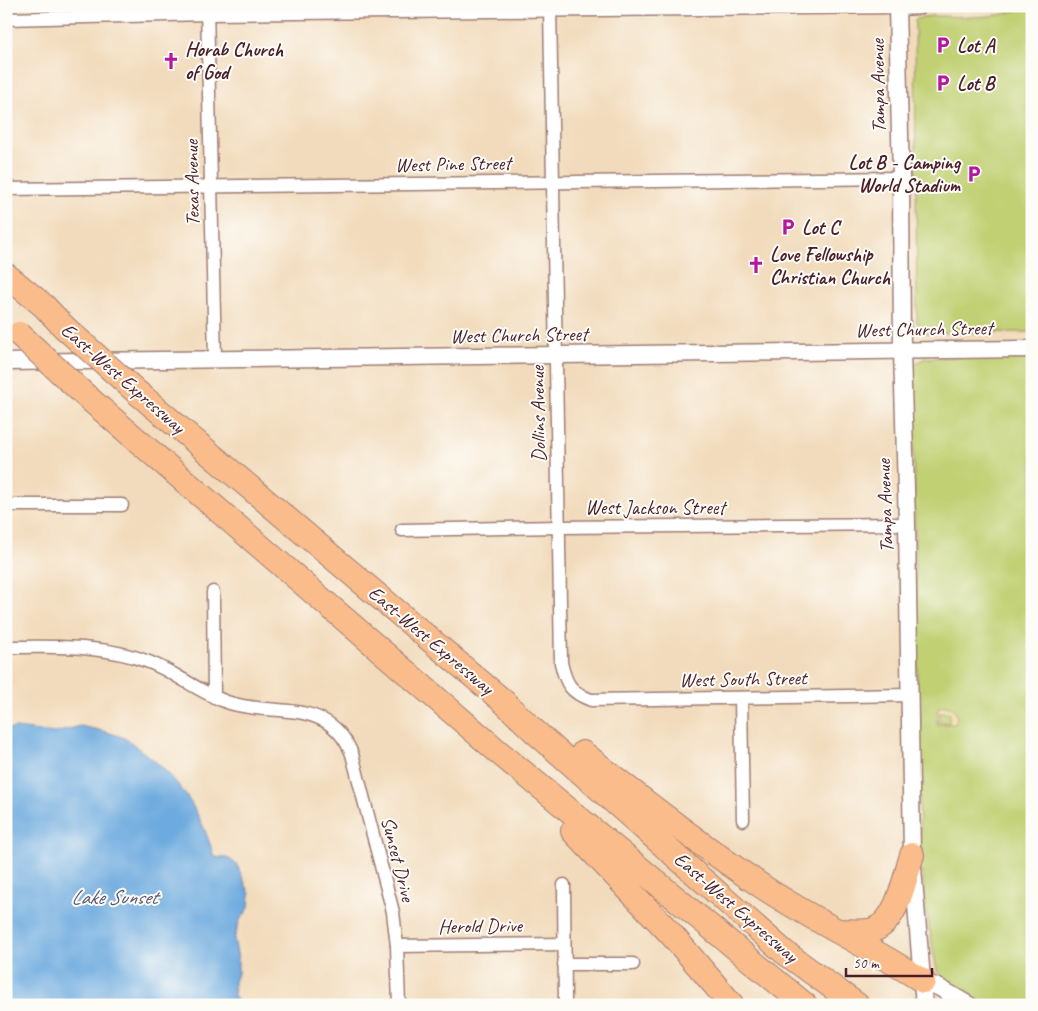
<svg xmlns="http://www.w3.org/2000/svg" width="1038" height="1011" font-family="Caveat,sans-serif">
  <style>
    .green { fill: #c1d073; stroke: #86784f }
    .sand { fill: #eeda9e; stroke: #9c7c64; fill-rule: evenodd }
    .water { fill: #6daadf; stroke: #5c6485 }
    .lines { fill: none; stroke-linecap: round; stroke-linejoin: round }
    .minor-casing { stroke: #9e7d74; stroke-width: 15 }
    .tertiary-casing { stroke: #9e7d74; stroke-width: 19 }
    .motorway-casing { stroke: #9e7d74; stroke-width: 26 }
    .minor { stroke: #fff; stroke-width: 12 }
    .tertiary { stroke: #fff; stroke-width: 16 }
    .motorway { stroke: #fabc8b; stroke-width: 24 }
    .motorway-bridge-casing { stroke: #9e7d74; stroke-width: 26; stroke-linecap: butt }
    .motorway-bridge { stroke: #fabc8b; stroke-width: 24 }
    .labels { text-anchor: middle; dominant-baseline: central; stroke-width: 4; stroke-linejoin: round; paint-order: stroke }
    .poi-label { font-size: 20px; font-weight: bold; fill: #4a1f2b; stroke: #fdfcf7; text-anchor: start }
    .street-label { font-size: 20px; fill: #4a1f2b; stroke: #fdfcf7 }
    .water-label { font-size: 21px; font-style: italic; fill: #585773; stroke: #fdfcf7 }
  </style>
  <rect width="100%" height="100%" fill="#fdfcf7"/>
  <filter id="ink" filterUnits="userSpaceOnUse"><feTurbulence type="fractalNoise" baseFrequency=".02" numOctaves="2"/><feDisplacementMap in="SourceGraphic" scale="10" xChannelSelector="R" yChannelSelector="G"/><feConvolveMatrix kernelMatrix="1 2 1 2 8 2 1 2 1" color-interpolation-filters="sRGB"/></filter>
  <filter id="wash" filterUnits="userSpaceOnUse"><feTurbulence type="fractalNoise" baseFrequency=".0096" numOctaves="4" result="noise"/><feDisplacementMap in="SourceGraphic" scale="20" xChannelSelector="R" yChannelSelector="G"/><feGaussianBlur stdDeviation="1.12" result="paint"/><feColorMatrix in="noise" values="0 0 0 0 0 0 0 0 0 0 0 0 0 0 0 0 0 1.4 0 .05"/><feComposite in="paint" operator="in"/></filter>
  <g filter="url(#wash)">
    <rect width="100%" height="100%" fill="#f2dbbc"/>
    <g class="green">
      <path d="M 1026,6 L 1032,6 L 1032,332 L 925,333 L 917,323 L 915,20 L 923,17 L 932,16 C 962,16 999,21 1026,6 Z"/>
      <path d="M 1032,355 L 1032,1005 C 1020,1005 994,1007 984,1005 C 973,1001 943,981 937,971 L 925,904 L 920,838 L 912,369 L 916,363 L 925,358 Z"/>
    </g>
    <path class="sand" d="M 943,706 C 953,706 960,714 955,724 L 937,724 L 938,708 ZM 940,712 L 948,712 L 950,713 L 949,723 L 939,722 Z"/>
    <path class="water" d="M 80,726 C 95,729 110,732 124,738 C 131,742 137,747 143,752 C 180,778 202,814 214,857 L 228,858 L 237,865 L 250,894 L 249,908 L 240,920 L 234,939 L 238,958 L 238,974 L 234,981 L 234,996 L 241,1005 L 6,1005 L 6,729 L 16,728 L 55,733 Z"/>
  </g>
  <g filter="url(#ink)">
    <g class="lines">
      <g class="minor-casing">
        <g id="minor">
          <path d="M 207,6 L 215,359"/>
          <path d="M 550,6 L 561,663 C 566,684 570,692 591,700 L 910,695"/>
          <path d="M 6,19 L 207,14 L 897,7"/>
          <path d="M 6,189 L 901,178"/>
          <path d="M 6,505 L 122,505"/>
          <path d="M 402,530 L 559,527 L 907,524"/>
          <path d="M 213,592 L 214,697"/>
          <path d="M 6,647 C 54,647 103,644 149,662 C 177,673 201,694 230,703 C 275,717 329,697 352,754 L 393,912 L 397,946 L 399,1005"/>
          <path d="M 741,698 L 743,820"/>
          <path d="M 564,885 L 565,1005"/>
          <path d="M 397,946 L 564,944"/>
          <path d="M 564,964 L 633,964"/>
        </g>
      </g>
      <g class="tertiary-casing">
        <g id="tertiary">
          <path d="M 897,6 L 901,178 L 902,351 L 907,524 L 912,855 L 924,1005"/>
          <path d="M 897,7 L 919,6"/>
          <path d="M 6,362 L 1032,349"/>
          <path d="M 923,981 L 940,988 L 969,1005"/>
        </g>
      </g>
      <g class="motorway-casing">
        <g id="motorway">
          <path d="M 6,275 L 44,306 L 64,327"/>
          <path d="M 139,394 L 504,702 L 532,729 L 784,952 L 857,1005"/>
          <path d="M 86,396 L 502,755 L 805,1005"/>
          <path d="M 583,753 C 642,800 703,847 766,889 C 817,922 872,948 923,981"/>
          <path d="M 573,831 L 672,935 L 732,1005"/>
          <path d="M 838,931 C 849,931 863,933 873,930 C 898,922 905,876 912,855"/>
        </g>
      </g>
      <use href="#minor" class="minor"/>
      <use href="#tertiary" class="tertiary"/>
      <use href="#motorway" class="motorway"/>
      <g class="motorway-bridge-casing">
        <g id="motorway-bridge">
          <path d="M 64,327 L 139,394"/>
          <path d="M 19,334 L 86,396"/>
        </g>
      </g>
      <use href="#motorway-bridge" class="motorway-bridge"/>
    </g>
  </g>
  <defs>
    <g id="parking-bare" transform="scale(1.35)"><path d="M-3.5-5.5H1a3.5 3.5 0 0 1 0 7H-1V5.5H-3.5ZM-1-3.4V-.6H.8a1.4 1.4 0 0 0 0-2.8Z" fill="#b5179e" stroke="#fdfcf7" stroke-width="2.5" paint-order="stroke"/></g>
    <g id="church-bare" transform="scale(1.35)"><path d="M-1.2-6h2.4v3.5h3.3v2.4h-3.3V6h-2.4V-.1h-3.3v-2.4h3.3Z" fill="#b5179e" stroke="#fdfcf7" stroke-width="2.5" paint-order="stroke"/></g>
  </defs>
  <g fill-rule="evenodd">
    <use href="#parking-bare" x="943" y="45"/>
    <use href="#church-bare" x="171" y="61"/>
    <use href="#parking-bare" x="943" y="83"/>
    <use href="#parking-bare" x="974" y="174"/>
    <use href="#parking-bare" x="788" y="227"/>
    <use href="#church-bare" x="756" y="265"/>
  </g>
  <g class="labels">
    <g class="poi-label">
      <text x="957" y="45">Lot A</text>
      <text x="185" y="49">Horab Church<tspan x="185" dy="23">of God</tspan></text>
      <text x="957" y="83">Lot B</text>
      <text x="960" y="162" text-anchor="end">Lot B - Camping<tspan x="960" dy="23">World Stadium</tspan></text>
      <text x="802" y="227">Lot C</text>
      <text x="770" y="254">Love Fellowship<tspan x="770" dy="23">Christian Church</tspan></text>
    </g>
    <g class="street-label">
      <text transform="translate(878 86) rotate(-91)">Tampa Avenue</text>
      <text transform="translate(453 164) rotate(-1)">West Pine Street</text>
      <text transform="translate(192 183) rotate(-91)">Texas Avenue</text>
      <text transform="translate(924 329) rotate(-1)">West Church Street</text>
      <text transform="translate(519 335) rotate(-1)">West Church Street</text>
      <text transform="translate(123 378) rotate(41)">East-West Expressway</text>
      <text transform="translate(538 414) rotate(-91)">Dollins Avenue</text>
      <text transform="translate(885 506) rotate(-92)">Tampa Avenue</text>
      <text x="655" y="507">West Jackson Street</text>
      <text transform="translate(431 640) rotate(40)">East-West Expressway</text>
      <text transform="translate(743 679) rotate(-1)">West South Street</text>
      <text transform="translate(398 859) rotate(76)">Sunset Drive</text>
      <text transform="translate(736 907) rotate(41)">East-West Expressway</text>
      <text transform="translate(480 926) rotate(-1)">Herold Drive</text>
    </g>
    <g class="water-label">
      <text x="114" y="897">Lake Sunset</text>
    </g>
  </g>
  <rect width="1038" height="1011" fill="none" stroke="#fdfcf7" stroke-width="25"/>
  <path d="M846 968v8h86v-8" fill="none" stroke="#4a1f2b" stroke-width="2.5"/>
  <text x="853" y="968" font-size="15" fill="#4a1f2b" stroke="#fdfcf7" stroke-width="4" paint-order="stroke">50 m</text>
</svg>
